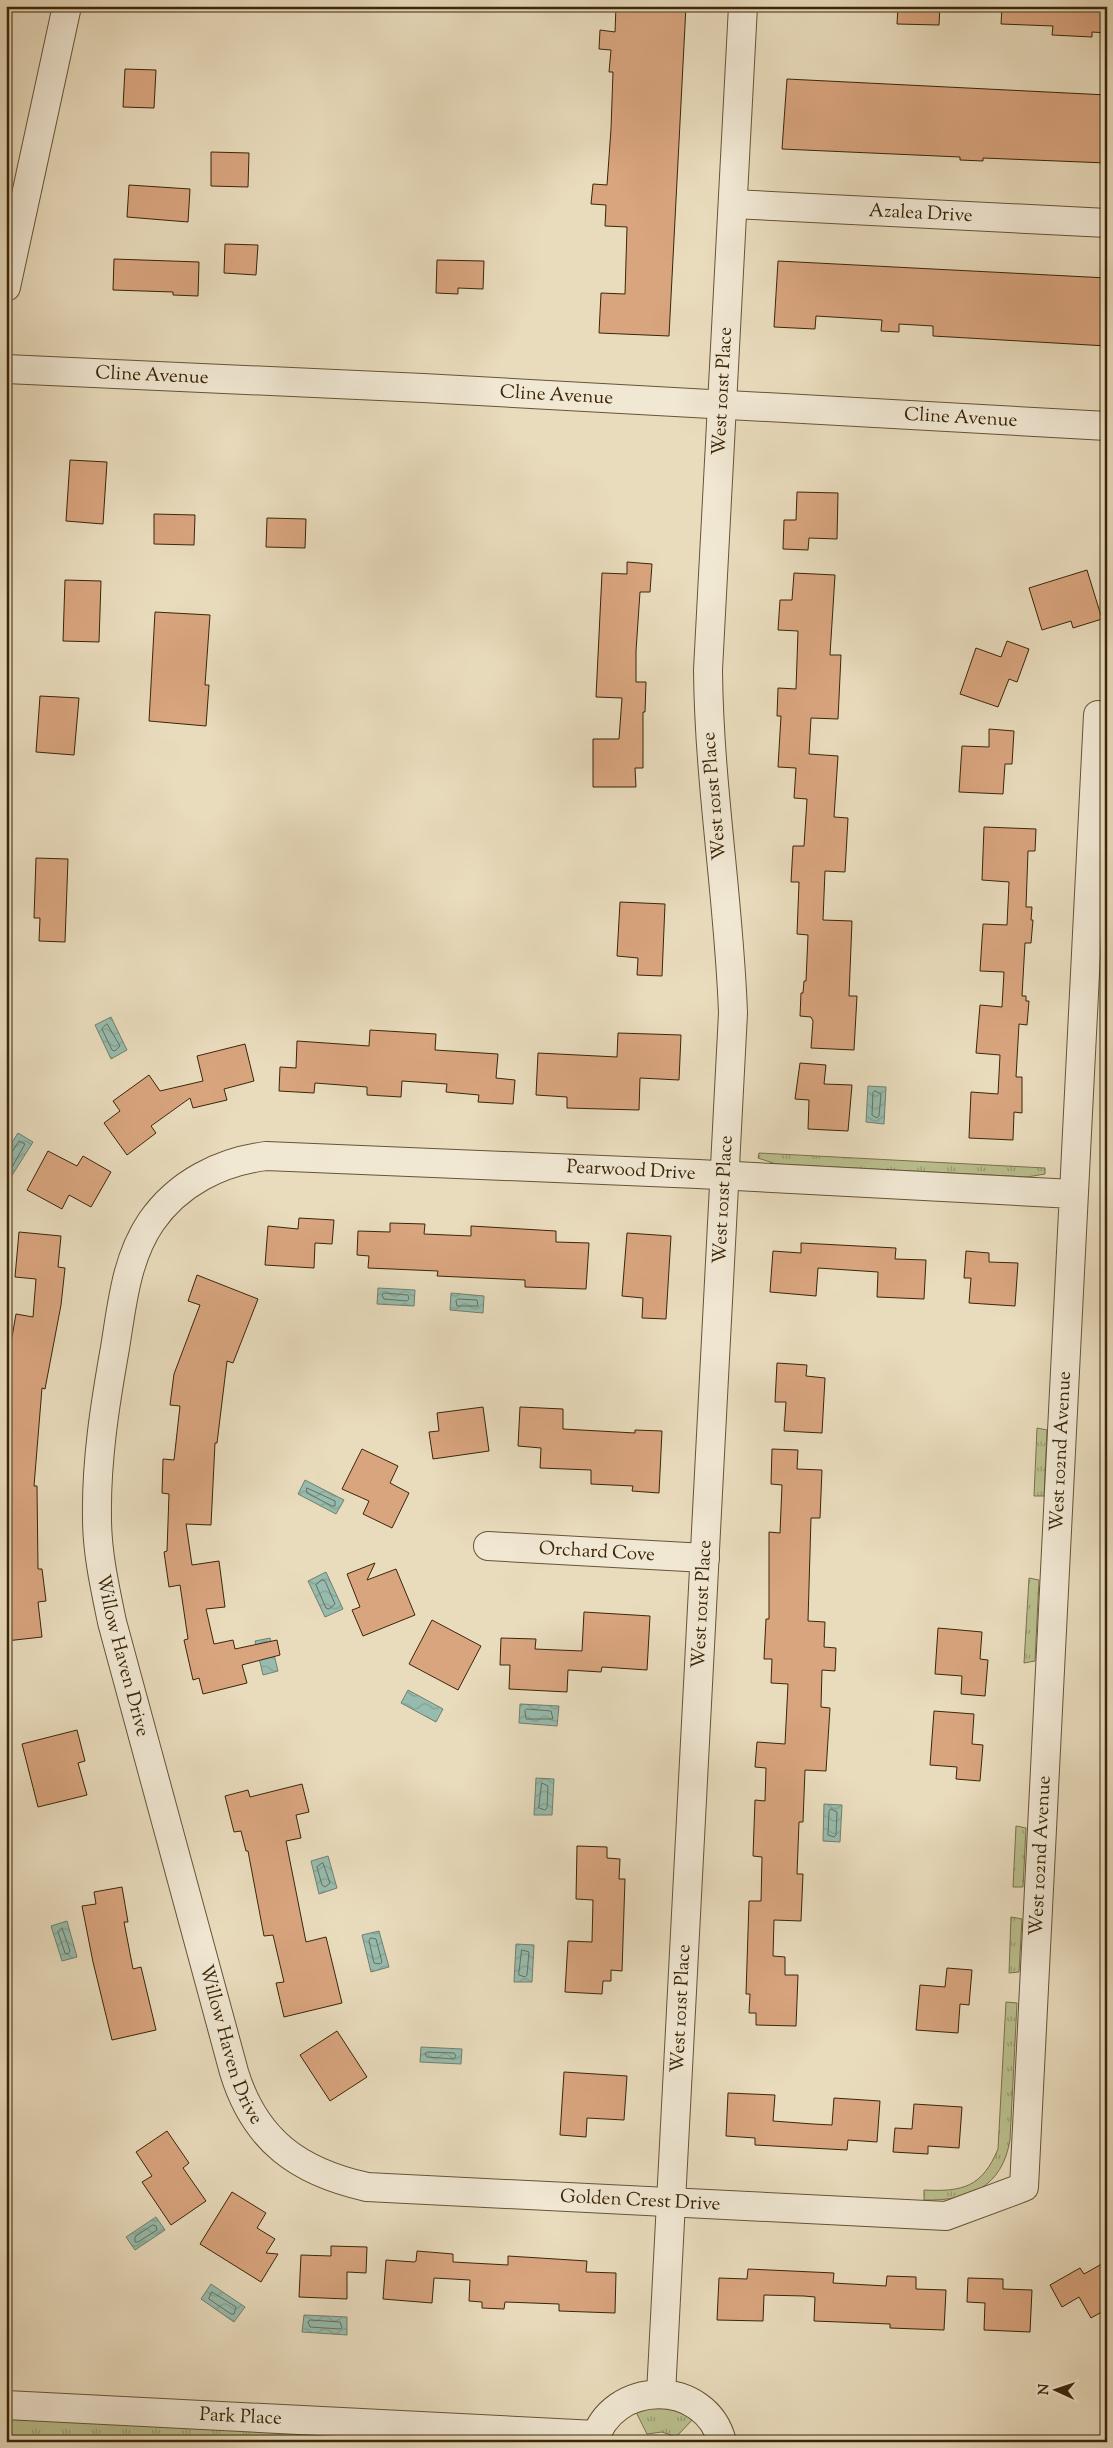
<svg xmlns="http://www.w3.org/2000/svg" width="1113" height="2448" font-family="'Sorts Mill Goudy',serif">
  <style>
    .grass { fill: url(#grass-tufts); stroke: #7a724b }
    .water { fill: url(#water-waves); stroke: #72806c }
    .lines { fill: none; stroke-linecap: round; stroke-linejoin: round }
    .shore { stroke: #68715c; stroke-width: 1 }
    .building { fill: #d9a57f; stroke: #3a2608 }
    .minor-casing { stroke: #665435; stroke-width: 30 }
    .minor { stroke: #f1e8d4; stroke-width: 28 }
    .labels { text-anchor: middle; dominant-baseline: central; stroke-width: 4; stroke-linejoin: round; paint-order: stroke }
    .street-label { font-size: 19px; fill: #3a2608; stroke: #f1e8d4 }
  </style>
  <defs>
    <pattern id="grass-tufts" width="24" height="20" patternUnits="userSpaceOnUse" patternTransform="scale(1.25)"><rect width="24" height="20" fill="#babf8e"/><path d="M3 7l-1-3M5 7V3M7 7l1-3M15 17l-1-3M17 17v-4M19 17l1-3" fill="none" stroke="#989b72"/></pattern>
    <pattern id="water-waves" width="16" height="10" patternUnits="userSpaceOnUse" patternTransform="scale(1.25)"><rect width="16" height="10" fill="#97bcaf"/><path d="M0 5q4-4 8 0t8 0" fill="none" stroke="#83a195"/></pattern>
  </defs>
  <rect width="100%" height="100%" fill="#e9dcbd"/>
  <filter id="stains"><feTurbulence type="fractalNoise" baseFrequency=".004" numOctaves="4"/><feColorMatrix values="0 0 0 0 .2 0 0 0 0 .09 0 0 0 0 .02 0 0 0 .5 -.17"/></filter>
  <radialGradient id="worn" r=".72"><stop offset=".6" stop-color="#630" stop-opacity="0"/><stop offset="1" stop-color="#630" stop-opacity=".3"/></radialGradient>
  <g class="grass">
    <path d="M 759,1153 L 1045,1168 L 1045,1174 L 1027,1177 L 776,1164 L 758,1158 Z"/>
    <path d="M 1037,1428 L 1047,1430 L 1044,1496 L 1034,1496 Z"/>
    <path d="M 1029,1578 L 1039,1580 L 1035,1661 L 1024,1663 Z"/>
    <path d="M 1016,1826 L 1026,1828 L 1023,1887 L 1013,1887 Z"/>
    <path d="M 1011,1917 L 1022,1919 L 1019,1972 L 1009,1973 Z"/>
    <path d="M 1006,2002 L 1017,2003 L 1010,2140 C 1002,2187 970,2201 924,2200 L 924,2190 C 963,2192 982,2187 998,2149 Z"/>
    <path d="M 660,2404 L 695,2417 L 676,2437 L 662,2432 L 647,2434 L 635,2410 Z"/>
    <path d="M 6,2413 L 550,2442 L 121,2442 L 6,2436 Z"/>
  </g>
  <g class="water">
    <path d="M 111,1017 L 127,1050 L 111,1059 L 95,1025 Z"/>
    <path d="M 868,1086 L 886,1087 L 884,1124 L 866,1122 Z"/>
    <path d="M 18,1133 L 33,1142 L 11,1177 L 6,1174 L 6,1152 Z"/>
    <path d="M 378,1288 L 415,1290 L 414,1306 L 377,1304 Z"/>
    <path d="M 451,1293 L 484,1296 L 483,1313 L 450,1310 Z"/>
    <path d="M 305,1480 L 344,1500 L 336,1514 L 298,1494 Z"/>
    <path d="M 326,1572 L 343,1609 L 325,1617 L 308,1581 Z"/>
    <path d="M 270,1638 L 278,1671 L 263,1675 L 255,1641 Z"/>
    <path d="M 408,1690 L 443,1709 L 436,1722 L 401,1703 Z"/>
    <path d="M 520,1704 L 559,1706 L 557,1726 L 519,1723 Z"/>
    <path d="M 536,1778 L 554,1779 L 552,1815 L 534,1815 Z"/>
    <path d="M 824,1804 L 842,1805 L 840,1842 L 823,1841 Z"/>
    <path d="M 328,1856 L 337,1888 L 319,1894 L 311,1861 Z"/>
    <path d="M 67,1921 L 77,1957 L 62,1961 L 51,1926 Z"/>
    <path d="M 379,1931 L 389,1967 L 371,1972 L 362,1935 Z"/>
    <path d="M 516,1944 L 534,1945 L 532,1982 L 514,1982 Z"/>
    <path d="M 421,2047 L 462,2049 L 461,2064 L 420,2062 Z"/>
    <path d="M 156,2217 L 165,2230 L 135,2250 L 126,2237 Z"/>
    <path d="M 211,2284 L 245,2307 L 234,2322 L 201,2299 Z"/>
    <path d="M 304,2315 L 347,2317 L 347,2335 L 302,2332 Z"/>
  </g>
  <g class="lines">
    <g class="shore">
      <path d="M 107,1024 L 120,1046 L 115,1051 L 112,1050 L 102,1029 Z"/>
      <path d="M 875,1091 L 881,1094 L 879,1116 L 877,1118 L 872,1115 L 873,1093 Z"/>
      <path d="M 6,1154 L 12,1152 L 19,1141 L 25,1144 L 11,1169 L 6,1170"/>
      <path d="M 385,1293 L 408,1295 L 409,1299 L 407,1301 L 384,1299 L 382,1295 Z"/>
      <path d="M 458,1299 L 477,1300 L 478,1306 L 457,1306 L 456,1301 Z"/>
      <path d="M 307,1488 L 335,1501 L 335,1506 L 332,1506 L 307,1493 Z"/>
      <path d="M 322,1580 L 325,1581 L 335,1604 L 329,1609 L 326,1608 L 316,1585 Z"/>
      <path d="M 527,1709 L 551,1711 L 553,1719 L 526,1719 L 525,1711 Z"/>
      <path d="M 542,1783 L 548,1786 L 547,1808 L 545,1810 L 539,1808 Z"/>
      <path d="M 831,1809 L 837,1812 L 836,1835 L 834,1837 L 828,1835 L 829,1812 Z"/>
      <path d="M 323,1863 L 330,1883 L 325,1887 L 322,1885 L 317,1867 Z"/>
      <path d="M 62,1928 L 70,1951 L 68,1954 L 65,1953 L 58,1932 Z"/>
      <path d="M 371,1938 L 376,1939 L 382,1962 L 380,1964 L 374,1963 L 369,1941 Z"/>
      <path d="M 522,1950 L 529,1952 L 527,1975 L 525,1977 L 519,1975 Z"/>
      <path d="M 428,2052 L 454,2053 L 456,2056 L 454,2059 L 427,2057 L 425,2054 Z"/>
      <path d="M 153,2225 L 156,2226 L 157,2230 L 138,2242 L 135,2242 L 135,2237 Z"/>
      <path d="M 212,2292 L 236,2307 L 234,2314 L 231,2314 L 209,2299 Z"/>
      <path d="M 311,2320 L 340,2322 L 342,2328 L 340,2329 L 310,2327 L 308,2322 Z"/>
    </g>
  </g>
  <g class="building">
    <path d="M 616,6 L 686,6 L 669,336 L 599,333 L 601,293 L 625,294 L 627,227 L 605,226 L 606,205 L 591,204 L 593,184 L 607,185 L 611,129 L 613,72 L 609,72 L 611,50 L 599,49 L 600,30 L 615,32 Z"/>
    <path d="M 898,6 L 940,6 L 939,25 L 897,24 Z"/>
    <path d="M 1002,6 L 1107,6 L 1107,33 L 1092,32 L 1092,37 L 1052,35 L 1053,26 L 1001,24 Z"/>
    <path d="M 125,69 L 156,70 L 154,108 L 123,107 Z"/>
    <path d="M 787,79 L 1107,95 L 1107,163 L 983,158 L 983,161 L 960,160 L 960,157 L 782,149 Z"/>
    <path d="M 211,152 L 249,153 L 248,187 L 211,186 Z"/>
    <path d="M 129,185 L 190,189 L 188,222 L 127,217 Z"/>
    <path d="M 225,244 L 258,245 L 256,275 L 224,273 Z"/>
    <path d="M 114,259 L 199,262 L 198,296 L 173,295 L 173,292 L 113,290 Z"/>
    <path d="M 437,260 L 484,261 L 483,289 L 458,288 L 458,294 L 436,293 Z"/>
    <path d="M 778,261 L 1107,278 L 1107,346 L 933,336 L 933,326 L 899,324 L 899,332 L 881,331 L 882,320 L 816,316 L 815,329 L 774,327 Z"/>
    <path d="M 70,460 L 107,462 L 103,524 L 66,521 Z"/>
    <path d="M 797,492 L 838,493 L 837,539 L 809,538 L 808,550 L 783,549 L 784,520 L 796,520 Z"/>
    <path d="M 154,514 L 195,515 L 194,545 L 154,544 Z"/>
    <path d="M 267,518 L 306,519 L 305,548 L 266,547 Z"/>
    <path d="M 627,562 L 652,564 L 650,592 L 640,592 L 636,651 L 636,682 L 646,682 L 645,712 L 643,712 L 643,768 L 635,768 L 636,787 L 593,787 L 593,739 L 619,739 L 622,698 L 596,697 L 602,573 L 627,574 Z"/>
    <path d="M 1087,570 L 1102,619 L 1073,628 L 1071,621 L 1042,630 L 1029,588 Z"/>
    <path d="M 794,573 L 835,575 L 830,655 L 841,655 L 838,719 L 811,718 L 809,754 L 838,756 L 834,817 L 848,818 L 845,872 L 825,871 L 823,920 L 852,921 L 849,996 L 857,996 L 854,1050 L 811,1048 L 813,1021 L 811,1017 L 800,1016 L 801,993 L 803,993 L 804,981 L 806,981 L 808,935 L 797,934 L 799,882 L 791,882 L 793,846 L 804,846 L 807,799 L 794,798 L 796,768 L 778,767 L 781,716 L 777,716 L 778,688 L 796,689 L 798,631 L 778,630 L 780,600 L 792,600 Z"/>
    <path d="M 65,580 L 101,581 L 99,642 L 63,641 Z"/>
    <path d="M 155,612 L 210,615 L 205,685 L 209,685 L 206,726 L 149,721 Z"/>
    <path d="M 1007,641 L 1029,649 L 1017,682 L 1009,679 L 998,707 L 960,694 L 976,648 L 1001,657 Z"/>
    <path d="M 40,696 L 79,698 L 74,755 L 36,752 Z"/>
    <path d="M 989,729 L 1014,731 L 1012,764 L 1005,764 L 1003,794 L 959,792 L 962,746 L 989,747 Z"/>
    <path d="M 984,827 L 1036,829 L 1035,851 L 1028,851 L 1026,907 L 1032,907 L 1031,920 L 1033,920 L 1031,943 L 1025,943 L 1022,996 L 1026,996 L 1026,1001 L 1029,1001 L 1027,1025 L 1019,1024 L 1016,1077 L 1022,1077 L 1022,1113 L 1014,1112 L 1013,1140 L 969,1138 L 971,1092 L 998,1094 L 1000,1055 L 976,1053 L 980,1005 L 1002,1007 L 1004,972 L 980,971 L 983,924 L 1007,925 L 1009,882 L 982,880 Z"/>
    <path d="M 36,858 L 68,859 L 65,942 L 39,941 L 40,918 L 34,918 Z"/>
    <path d="M 620,902 L 665,904 L 662,976 L 637,975 L 638,958 L 617,956 Z"/>
    <path d="M 370,1030 L 436,1034 L 435,1050 L 498,1054 L 496,1078 L 515,1080 L 513,1104 L 478,1102 L 479,1095 L 446,1092 L 447,1084 L 402,1081 L 401,1097 L 367,1095 L 367,1087 L 315,1083 L 314,1093 L 279,1091 L 280,1067 L 296,1068 L 297,1041 L 369,1046 Z"/>
    <path d="M 618,1033 L 681,1035 L 679,1080 L 640,1078 L 639,1110 L 567,1108 L 567,1097 L 536,1095 L 538,1053 L 617,1057 Z"/>
    <path d="M 245,1044 L 254,1081 L 224,1089 L 227,1100 L 193,1108 L 190,1098 L 151,1126 L 156,1133 L 127,1155 L 104,1123 L 120,1111 L 113,1101 L 149,1075 L 160,1091 L 203,1081 L 197,1056 Z"/>
    <path d="M 800,1063 L 826,1065 L 824,1084 L 852,1085 L 848,1131 L 808,1129 L 809,1100 L 795,1099 Z"/>
    <path d="M 48,1151 L 77,1166 L 83,1156 L 111,1172 L 91,1207 L 69,1195 L 62,1209 L 27,1190 Z"/>
    <path d="M 299,1218 L 334,1220 L 332,1244 L 315,1243 L 314,1268 L 265,1265 L 268,1226 L 298,1229 Z"/>
    <path d="M 390,1223 L 425,1224 L 424,1234 L 471,1236 L 471,1226 L 556,1231 L 556,1242 L 589,1243 L 586,1289 L 525,1287 L 525,1280 L 437,1276 L 438,1271 L 368,1268 L 369,1256 L 357,1255 L 358,1231 L 390,1232 Z"/>
    <path d="M 19,1232 L 61,1236 L 58,1267 L 65,1268 L 61,1305 L 45,1389 L 42,1388 L 34,1486 L 37,1486 L 38,1569 L 42,1569 L 46,1601 L 38,1602 L 42,1637 L 6,1641 L 6,1371 L 16,1314 L 33,1317 L 36,1279 L 15,1277 Z"/>
    <path d="M 627,1233 L 671,1236 L 666,1319 L 642,1318 L 643,1298 L 622,1296 Z"/>
    <path d="M 801,1243 L 896,1248 L 895,1259 L 926,1260 L 924,1299 L 877,1297 L 878,1272 L 818,1268 L 816,1296 L 770,1292 L 773,1251 L 801,1253 Z"/>
    <path d="M 966,1251 L 989,1253 L 989,1262 L 1018,1263 L 1015,1306 L 969,1303 L 971,1278 L 964,1278 Z"/>
    <path d="M 197,1275 L 258,1299 L 233,1363 L 227,1361 L 217,1443 L 215,1443 L 211,1525 L 186,1524 L 192,1565 L 219,1561 L 225,1607 L 206,1609 L 214,1644 L 233,1640 L 235,1649 L 277,1640 L 280,1655 L 242,1665 L 247,1683 L 203,1694 L 199,1678 L 193,1680 L 184,1640 L 188,1639 L 180,1585 L 169,1587 L 164,1552 L 167,1551 L 169,1494 L 162,1493 L 163,1459 L 174,1460 L 180,1406 L 170,1405 L 174,1374 L 200,1305 L 188,1301 Z"/>
    <path d="M 777,1363 L 807,1365 L 806,1376 L 825,1378 L 822,1433 L 784,1431 L 786,1402 L 775,1402 Z"/>
    <path d="M 483,1407 L 489,1451 L 433,1459 L 429,1432 L 439,1431 L 437,1413 Z"/>
    <path d="M 520,1407 L 563,1409 L 563,1429 L 635,1433 L 635,1430 L 662,1431 L 659,1493 L 632,1491 L 633,1486 L 591,1484 L 591,1470 L 540,1468 L 541,1448 L 518,1446 Z"/>
    <path d="M 362,1449 L 398,1466 L 390,1483 L 409,1493 L 392,1528 L 363,1514 L 369,1501 L 342,1489 Z"/>
    <path d="M 772,1449 L 798,1450 L 797,1469 L 822,1470 L 820,1518 L 811,1518 L 808,1621 L 825,1622 L 824,1647 L 836,1648 L 835,1671 L 822,1670 L 821,1707 L 830,1708 L 826,1771 L 805,1770 L 803,1822 L 799,1822 L 797,1874 L 803,1874 L 801,1921 L 774,1920 L 773,1956 L 785,1957 L 785,1975 L 798,1975 L 796,2026 L 756,2025 L 756,2013 L 749,2013 L 750,1994 L 746,1994 L 749,1901 L 761,1901 L 762,1857 L 753,1856 L 755,1800 L 765,1801 L 766,1768 L 755,1767 L 757,1742 L 785,1744 L 788,1684 L 771,1683 L 772,1659 L 764,1659 L 766,1619 L 769,1619 L 769,1532 L 780,1533 L 782,1485 L 771,1484 Z"/>
    <path d="M 375,1563 L 367,1580 L 396,1569 L 415,1615 L 363,1636 L 352,1610 L 360,1607 L 347,1574 Z"/>
    <path d="M 584,1612 L 650,1616 L 647,1670 L 602,1667 L 601,1672 L 568,1670 L 567,1692 L 509,1689 L 510,1665 L 500,1665 L 501,1638 L 536,1639 L 535,1649 L 582,1651 Z"/>
    <path d="M 432,1620 L 481,1646 L 458,1690 L 409,1664 Z"/>
    <path d="M 938,1628 L 982,1632 L 980,1659 L 988,1660 L 985,1696 L 961,1694 L 962,1676 L 935,1674 Z"/>
    <path d="M 934,1711 L 974,1714 L 972,1744 L 983,1745 L 980,1781 L 956,1779 L 957,1767 L 930,1765 Z"/>
    <path d="M 77,1730 L 85,1761 L 78,1763 L 87,1795 L 38,1807 L 22,1744 Z"/>
    <path d="M 302,1784 L 309,1812 L 296,1815 L 301,1838 L 286,1841 L 306,1942 L 326,1937 L 342,2003 L 284,2017 L 276,1983 L 284,1982 L 273,1935 L 264,1936 L 248,1851 L 246,1851 L 241,1831 L 234,1832 L 225,1796 L 248,1790 L 250,1797 Z"/>
    <path d="M 577,1846 L 607,1847 L 607,1858 L 620,1859 L 619,1879 L 625,1879 L 622,1971 L 611,1970 L 611,1981 L 603,1981 L 602,1994 L 565,1992 L 568,1941 L 592,1942 L 593,1900 L 576,1899 Z"/>
    <path d="M 122,1887 L 128,1922 L 124,1922 L 133,1969 L 141,1967 L 156,2030 L 112,2040 L 93,1962 L 82,1906 L 96,1904 L 94,1892 Z"/>
    <path d="M 947,1968 L 972,1970 L 969,2005 L 960,2004 L 958,2033 L 916,2030 L 920,1985 L 945,1987 Z"/>
    <path d="M 337,2031 L 367,2077 L 330,2101 L 300,2055 Z"/>
    <path d="M 564,2072 L 627,2076 L 624,2120 L 587,2118 L 586,2137 L 560,2135 Z"/>
    <path d="M 728,2093 L 775,2095 L 773,2121 L 813,2124 L 832,2125 L 834,2098 L 880,2101 L 877,2142 L 848,2140 L 847,2150 L 755,2145 L 755,2138 L 726,2136 Z"/>
    <path d="M 914,2104 L 962,2107 L 959,2148 L 928,2146 L 928,2154 L 893,2152 L 895,2128 L 912,2129 Z"/>
    <path d="M 167,2131 L 189,2163 L 183,2168 L 206,2201 L 171,2225 L 142,2182 L 152,2176 L 136,2152 Z"/>
    <path d="M 232,2192 L 266,2213 L 257,2228 L 275,2239 L 266,2253 L 278,2254 L 261,2282 L 200,2244 Z"/>
    <path d="M 331,2246 L 367,2247 L 366,2273 L 347,2272 L 347,2299 L 299,2297 L 301,2255 L 331,2256 Z"/>
    <path d="M 417,2251 L 453,2254 L 453,2262 L 508,2265 L 508,2256 L 587,2261 L 586,2272 L 616,2273 L 615,2313 L 559,2311 L 559,2304 L 505,2302 L 504,2309 L 482,2308 L 482,2302 L 469,2301 L 470,2280 L 434,2278 L 432,2303 L 383,2299 L 386,2260 L 414,2262 L 416,2261 Z"/>
    <path d="M 1107,2261 L 1107,2309 L 1091,2318 L 1079,2297 L 1062,2307 L 1050,2285 L 1080,2268 L 1084,2274 Z"/>
    <path d="M 748,2269 L 834,2273 L 833,2283 L 886,2286 L 887,2276 L 916,2277 L 916,2289 L 946,2290 L 944,2330 L 890,2328 L 890,2324 L 814,2321 L 815,2297 L 804,2296 L 764,2295 L 763,2321 L 717,2320 L 719,2278 L 747,2279 Z"/>
    <path d="M 968,2278 L 1003,2279 L 1003,2289 L 1032,2290 L 1030,2332 L 984,2330 L 985,2303 L 967,2302 Z"/>
  </g>
  <g class="lines">
    <g class="minor-casing">
      <g id="minor">
        <path id="s1" d="M 733,204 L 1107,223"/>
        <path d="M 6,287 L 67,6"/>
        <path id="s2" d="M 6,369 L 423,388 L 1107,426"/>
        <path id="s3" d="M 1073,1194 L 698,1174 L 266,1156 C 220,1162 178,1183 151,1222 C 126,1259 122,1305 115,1348 C 105,1404 96,1461 97,1518 C 97,1553 105,1588 112,1622 L 234,2072 C 255,2141 299,2172 367,2187 L 946,2216 L 1024,2187 L 1098,715"/>
        <path id="s4" d="M 488,1546 L 705,1558"/>
        <path id="s5" d="M 661,2394 L 733,1013 C 729,898 709,785 708,670 L 743,6"/>
        <path id="s6" d="M 6,2405 L 596,2435"/>
        <path d="M 594,2442 C 611,2379 706,2378 722,2442"/>
      </g>
    </g>
    <use href="#minor" class="minor"/>
  </g>
  <g class="labels">
    <g class="street-label">
      <text stroke="none"><textPath href="#s1" startOffset="188">Azalea Drive</textPath></text>
      <text stroke="none"><textPath href="#s2" startOffset="146">Cline Avenue</textPath></text>
      <text stroke="none"><textPath href="#s5" startOffset="2006">West 101st Place</textPath></text>
      <text stroke="none"><textPath href="#s2" startOffset="551">Cline Avenue</textPath></text>
      <text stroke="none"><textPath href="#s2" startOffset="956">Cline Avenue</textPath></text>
      <text transform="translate(715 796) rotate(-95)">West 101st Place</text>
      <text transform="translate(631 1171) rotate(3)">Pearwood Drive</text>
      <text stroke="none"><textPath href="#s5" startOffset="1196">West 101st Place</textPath></text>
      <text stroke="none"><textPath href="#s3" startOffset="3405">West 102nd Avenue</textPath></text>
      <text stroke="none"><textPath href="#s4" startOffset="109">Orchard Cove</textPath></text>
      <text stroke="none"><textPath href="#s5" startOffset="791">West 101st Place</textPath></text>
      <text stroke="none"><textPath href="#s3" startOffset="1388">Willow Haven Drive</textPath></text>
      <text stroke="none"><textPath href="#s3" startOffset="3000">West 102nd Avenue</textPath></text>
      <text stroke="none"><textPath href="#s5" startOffset="386">West 101st Place</textPath></text>
      <text stroke="none"><textPath href="#s3" startOffset="1792">Willow Haven Drive</textPath></text>
      <text stroke="none"><textPath href="#s3" startOffset="2279">Golden Crest Drive</textPath></text>
      <text stroke="none"><textPath href="#s6" startOffset="235">Park Place</textPath></text>
    </g>
  </g>
  <rect width="1113" height="2448" fill="none" stroke="#e9dcbd" stroke-width="25"/>
  <rect x="8" y="8" width="1098" height="2433" fill="none" stroke="#3a2608" stroke-width="2.5"/>
  <rect x="12" y="12" width="1088" height="2423" fill="none" stroke="#3a2608"/>
  <g transform="translate(1056 2390) rotate(273)" stroke="#f1e8d4" stroke-width="4" paint-order="stroke">
  <path d="M0-4L9 19L0 12L-9 19Z" fill="#3a2608"/>
  <text y="-8" font-size="14" font-weight="bold" text-anchor="middle" fill="#3a2608">N</text>
  </g>
  <rect width="100%" height="100%" filter="url(#stains)"/>
  <rect width="100%" height="100%" fill="url(#worn)"/>
</svg>
